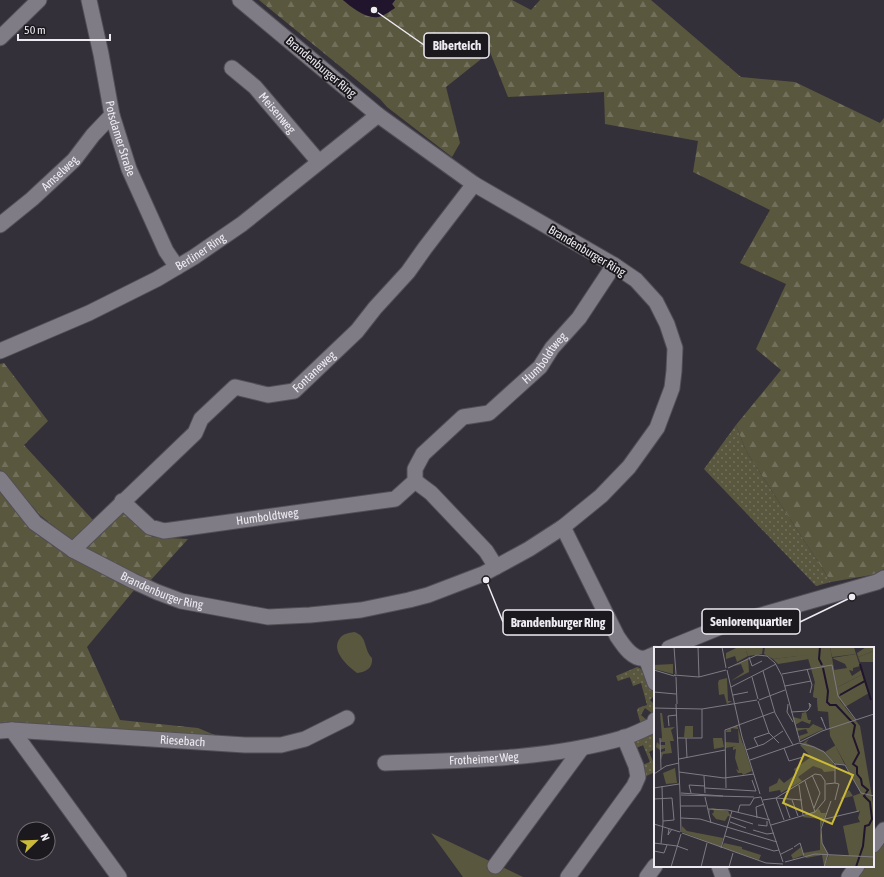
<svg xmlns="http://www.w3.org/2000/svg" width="884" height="877" font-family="'Asap Condensed',sans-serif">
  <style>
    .grass { fill: url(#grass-dots) }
    .forest { fill: url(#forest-firs) }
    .park { fill: #5a573f }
    .water { fill: #20152d }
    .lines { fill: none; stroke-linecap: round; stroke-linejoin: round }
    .minor-casing { stroke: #524f57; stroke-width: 17 }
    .minor { stroke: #807c86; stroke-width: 15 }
    .labels { text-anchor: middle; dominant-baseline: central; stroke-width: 4; stroke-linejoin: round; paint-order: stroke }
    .street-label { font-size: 12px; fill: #eeebf2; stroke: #1b191d }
    .inset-river { fill: none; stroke: #20152d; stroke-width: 2 }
    .inset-road { fill: none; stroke: #7e7b83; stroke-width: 1 }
    .view { fill: #cbba39; fill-opacity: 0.15; stroke: #cbba39; stroke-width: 2 }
    .inset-edge { fill: none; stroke: #eeebf2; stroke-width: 2 }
    .leader { fill: none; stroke: #eeebf2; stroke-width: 1.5 }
    .callout-dot { fill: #eeebf2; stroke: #1b191d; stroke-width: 1.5 }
    .callout { fill: #1b191d; stroke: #eeebf2; stroke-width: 1.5 }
    .callout-label { font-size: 13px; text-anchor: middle; font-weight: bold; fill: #eeebf2 }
  </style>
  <defs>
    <pattern id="grass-dots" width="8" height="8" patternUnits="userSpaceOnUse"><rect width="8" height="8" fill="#5a573f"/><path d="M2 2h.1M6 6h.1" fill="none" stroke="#726f5b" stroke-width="1.8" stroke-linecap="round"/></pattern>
    <pattern id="forest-firs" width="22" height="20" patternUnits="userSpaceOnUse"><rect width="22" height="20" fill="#5a573f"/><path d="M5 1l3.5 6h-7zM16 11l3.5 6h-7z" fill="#726f5b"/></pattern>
  </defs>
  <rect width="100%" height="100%" fill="#343039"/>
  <g class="grass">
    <path d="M 736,425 L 746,451 L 831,582 L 816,586 L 704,469 Z"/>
    <path d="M 637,667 C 649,671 651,684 655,695 L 650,700 L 654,704 L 653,714 L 645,708 L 641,715 L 648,721 L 641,725 L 637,711 L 638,708 L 647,705 L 641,683 L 633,686 L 630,677 L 618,681 L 616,676 Z"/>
    <path d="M 651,733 L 655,738 L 655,749 L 649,752 L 655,766 L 655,772 L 642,778 L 642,765 L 650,762 L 643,745 L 634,749 L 633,740 Z"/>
  </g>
  <g class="forest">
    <path d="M 259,0 L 343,0 L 361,12 L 395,8 L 392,4 L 395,0 L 512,0 L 531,10 L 540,0 L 651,0 L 741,77 L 795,82 L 880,123 L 884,118 L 884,569 L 877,574 L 831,582 L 746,451 L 736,425 L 781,370 L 756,349 L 786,284 L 740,263 L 770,210 L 693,172 L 698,141 L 605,124 L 604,92 L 508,97 L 490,52 L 446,87 L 460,143 L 452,157 L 387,107 L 380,99 Z"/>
    <path d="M 4,363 L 48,421 L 24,445 L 103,531 L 122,512 L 153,537 L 188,539 L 150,581 L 125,570 L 74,542 L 41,516 L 0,470 L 0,364 Z"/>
    <path d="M 0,492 L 31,530 L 79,560 L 135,589 L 87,647 L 120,720 L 198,728 L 217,736 L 23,727 L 0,728 Z"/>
  </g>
  <g class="park">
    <path d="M 354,632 C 368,636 363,649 372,658 C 373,668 366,672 357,673 C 348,666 330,651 340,638 C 343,634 348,633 354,632 Z"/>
    <path d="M 431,833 L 523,877 L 463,877 Z"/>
    <path d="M 884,836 L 884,877 L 854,877 L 862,866 L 873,866 L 873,851 Z"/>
  </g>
  <path class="water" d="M 343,0 L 395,0 L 392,4 L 395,8 C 390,11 384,16 378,17 C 366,19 351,7 343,0 Z"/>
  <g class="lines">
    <g class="minor-casing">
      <g id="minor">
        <path id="s1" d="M 89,0 L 101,54 L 112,115 L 129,169 L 166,251 L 177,267"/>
        <path d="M 0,38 L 39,0"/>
        <path id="s2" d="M 232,68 L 255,87 L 319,162"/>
        <path id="s3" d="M 0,225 L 32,199 L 74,160 L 93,135 L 112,115"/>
        <path id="s4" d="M 0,351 L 89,313 L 157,279 L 194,257 L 242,224 L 378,115"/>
        <path id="s5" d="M 0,479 L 35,523 L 73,550 L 133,581 L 157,592 L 181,601 L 268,617 L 310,615 L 361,610 L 409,600 L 428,595 L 483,574 L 496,567 L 529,549 L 563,527 L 601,496 L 629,467 L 657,428 L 672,388 L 674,371 L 675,348 L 667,324 L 656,302 L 636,280 L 614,265 L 474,184 L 378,115 L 240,0"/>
        <path d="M 415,481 L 431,493 L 486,551 L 496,567"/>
        <path id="s6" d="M 122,501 L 150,527 L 164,531 L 395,499 L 415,481 L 415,469 L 423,454 L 463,417 L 489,413 L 540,367 L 552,348 L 579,318 L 614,265"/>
        <path d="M 563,527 L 617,636 C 623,645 633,661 646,658 C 649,657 652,655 655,654"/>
        <path id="s7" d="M 73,550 L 195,433 L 201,419 L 235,387 L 268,395 L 294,391 L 357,331 L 375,308 L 408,272 L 425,248 L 474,184"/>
        <path d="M 669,648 L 723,626 L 877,582 L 884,578"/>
        <path d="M 646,658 L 655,683"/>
        <path d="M 12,730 L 119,877"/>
        <path id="s8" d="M 0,731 L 12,730 L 245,745 L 281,745 L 305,739 L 347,718"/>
        <path id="s9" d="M 385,763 C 464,760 546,760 623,738 C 633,735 644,729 654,725 L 655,720"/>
        <path d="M 873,845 L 884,830"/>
        <path d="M 495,866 L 582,748"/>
        <path d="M 719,866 L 723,877"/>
        <path d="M 568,877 L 634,786 L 638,777 L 636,766 L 624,737"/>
        <path d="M 647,877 L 655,866"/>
        <path d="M 849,877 L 857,866"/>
      </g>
    </g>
    <use href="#minor" class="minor"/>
  </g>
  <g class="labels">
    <g class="street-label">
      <text transform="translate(321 67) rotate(40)">Brandenburger Ring</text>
      <text stroke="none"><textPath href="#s2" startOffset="64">Meisenweg</textPath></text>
      <text stroke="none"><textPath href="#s1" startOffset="142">Potsdamer Straße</textPath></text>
      <text stroke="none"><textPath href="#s3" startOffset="79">Amselweg</textPath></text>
      <text stroke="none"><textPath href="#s4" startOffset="224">Berliner Ring</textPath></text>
      <text transform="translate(587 251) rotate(31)">Brandenburger Ring</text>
      <text stroke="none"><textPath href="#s6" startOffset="501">Humboldtweg</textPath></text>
      <text stroke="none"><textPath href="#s7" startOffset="319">Fontaneweg</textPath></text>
      <text stroke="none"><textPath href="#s6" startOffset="157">Humboldtweg</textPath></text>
      <text stroke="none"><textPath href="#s5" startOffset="201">Brandenburger Ring</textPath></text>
      <text stroke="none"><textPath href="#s8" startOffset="183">Riesebach</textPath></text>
      <text stroke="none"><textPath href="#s9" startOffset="99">Frotheimer Weg</textPath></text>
    </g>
  </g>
  <g transform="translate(654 647)">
    <rect width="220" height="220" fill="#343039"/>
    <path d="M 84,0 L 100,0 L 92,4 L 94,9 L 83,15 L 81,9 L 72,12 L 72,6 ZM 176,0 L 200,0 L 202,7 L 178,10 ZM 212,0 L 220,0 L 220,4 L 204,10 L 203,6 ZM 209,27 L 211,33 L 184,49 L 182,41 ZM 211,34 L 215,46 L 191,60 L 184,50 ZM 31,79 L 39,79 L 39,90 L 30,90 ZM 58,161 L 74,164 L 77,170 L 74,169 L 71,174 L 62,172 L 58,167 L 60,165 L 59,162 L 56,162 L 56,168 L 55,163 Z" fill="#5a573f"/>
    <path d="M 109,0 L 108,7 L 94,9 L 91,1 ZM 142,0 L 156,0 L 175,65 L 164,64 L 163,51 L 159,50 L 161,35 L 155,12 L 124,17 L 119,12 L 143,9 ZM 220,4 L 220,15 L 206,15 L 204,10 ZM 202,7 L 206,19 L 199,21 L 199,24 L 195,23 L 198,29 L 207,23 L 209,27 L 182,41 L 180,23 L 193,21 L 191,17 L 178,11 ZM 94,11 L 95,25 L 77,34 L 90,25 L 87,17 L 80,19 ZM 19,17 L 19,27 L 0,22 L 0,18 ZM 73,31 L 74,54 L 78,54 L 73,57 L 70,47 L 65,48 L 64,36 L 65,33 ZM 152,65 L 154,73 L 157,73 L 156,77 L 148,74 L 141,78 L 139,70 L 147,72 L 148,66 ZM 6,66 L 8,66 L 10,81 L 21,80 L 17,83 L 20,94 L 16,94 L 18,106 L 9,107 L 7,113 L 7,105 L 11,104 L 11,101 L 6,103 L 2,100 L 3,95 L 6,98 L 11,98 L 11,95 L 6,95 L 8,90 ZM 159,77 L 170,82 L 146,93 L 145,89 L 154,86 L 152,82 L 143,84 L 142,81 L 155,81 ZM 83,78 L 89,98 L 71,101 L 71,95 L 85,96 L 84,82 L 77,81 L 77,85 L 72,85 L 73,83 ZM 155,92 L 152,96 L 170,104 L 179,114 L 181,124 L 170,125 L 168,122 L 159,119 L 144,130 L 148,134 L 127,146 L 126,143 L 115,145 L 115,140 L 123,136 L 125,131 L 130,136 L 142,127 L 140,122 L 157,110 L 146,98 ZM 182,98 L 182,100 L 191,118 L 182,117 L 171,105 ZM 165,162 L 167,166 L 172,166 L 166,182 L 168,196 L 174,207 L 170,219 L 168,208 L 152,211 L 150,208 L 139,212 L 137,208 L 147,200 L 149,206 L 166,203 L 166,172 L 148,170 ZM 28,179 L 33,184 L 69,191 L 67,200 L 28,185 ZM 70,196 L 88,200 L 88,202 L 107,208 L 105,213 L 68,200 Z" fill="#5a573f"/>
    <path d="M 111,0 L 142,0 L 144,9 L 119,12 L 110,7 Z" fill="#5a573f"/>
    <path d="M 142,0 L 176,0 L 186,54 L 206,79 L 220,162 L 220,220 L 170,220 L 175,208 L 195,209 L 189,179 L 206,175 L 204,171 L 206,164 L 203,165 L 199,149 L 186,152 L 195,143 L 199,149 L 207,146 L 176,89 L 174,64 L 164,64 L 163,51 L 159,50 L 161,35 L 153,8 L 144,9 ZM 59,91 L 68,91 L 70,100 L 60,102 ZM 89,96 L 98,124 L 89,128 L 88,126 L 84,126 L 82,122 L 85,124 L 81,111 L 82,102 L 79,103 L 79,100 ZM 21,121 L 23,136 L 12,137 L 9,126 Z" fill="#5a573f"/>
    <path class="inset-river" d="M 166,0 L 165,12 L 168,18M 206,17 L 211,34M 169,21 L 174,44 L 173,55 L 176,58 L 182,58 L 201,78 L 199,89 L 205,106 L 199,117 L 203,120 L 203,127 L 207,132 L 208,138 L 214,143 L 210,149 L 216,155 L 218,172 L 215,178 L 211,179 L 209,199 L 202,220M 186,48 L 211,34 L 217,53"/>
    <path class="inset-road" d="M 20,0 L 22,27M 44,0 L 45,30M 68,0 L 72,21M 95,10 L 98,19 L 108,14M 74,21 L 103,8 L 113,9 L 121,16 L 128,29 L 146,95M 153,22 L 158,38 L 156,46M 0,23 L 20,29M 73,23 L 79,50M 109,24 L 121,66 L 139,98M 128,27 L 178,18 L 184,49 L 202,73M 22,29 L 20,28 L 45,30 L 72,23M 22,30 L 23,57M 98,30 L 104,52M 131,39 L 157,34M 77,40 L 122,17M 0,45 L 22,47M 79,48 L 94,45M 79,50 L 88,90 L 106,147M 105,53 L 131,43M 104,54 L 115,86 L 125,96M 22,57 L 26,146M 134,57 L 133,65 L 139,75M 0,61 L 48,62 L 103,53M 137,65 L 153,64 L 155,62 L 157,58 L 155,56 L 156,60M 169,74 L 167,70 L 172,82M 15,79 L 14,69 L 23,68M 6,91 L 7,122M 24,91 L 48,91 L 48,62M 32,91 L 33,111M 146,95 L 168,84 L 220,67M 104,99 L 100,91 L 115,86M 130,101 L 135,114M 92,103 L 110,97 L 129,84M 25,112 L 71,103M 96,113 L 145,96 L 160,100 L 170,105 L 181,117 L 181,136 L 172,137M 135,114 L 149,110M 181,117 L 191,118 L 207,146 L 220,149M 25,125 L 70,131 L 100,127M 0,127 L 12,119 L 25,116M 158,128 L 166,146 L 160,161M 50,129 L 51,146M 151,134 L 161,165M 145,138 L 149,168M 0,141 L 25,137M 51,141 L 102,144 L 98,133M 72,141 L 71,83 L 120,65M 26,146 L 27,185M 27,146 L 69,149M 37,146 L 35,138 L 51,139M 27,148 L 100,150M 51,150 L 57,176M 107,150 L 129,215M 129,151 L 136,171M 0,152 L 18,151 L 20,173 L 9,174M 109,153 L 122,151 L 161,127 L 167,128 L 171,134 L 171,153 L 161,165 L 117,178M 138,153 L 144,169M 181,153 L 185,137 L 181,136M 26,159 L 52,159M 54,162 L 74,163 L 116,173M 84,165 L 86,158 L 96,158 L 100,151 L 107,150M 77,170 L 99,177M 27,171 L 46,172 L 123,195M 103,171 L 102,160 L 110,157M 171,172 L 205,164M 130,173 L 122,151 L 148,153M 76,175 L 92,181M 0,177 L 26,185M 104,178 L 113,179 L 113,174M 15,182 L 14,188 L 18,182M 99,183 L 113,187 L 120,186M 28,186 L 112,216 L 129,217M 71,189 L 120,204 L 125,203M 0,196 L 23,199 L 34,203M 7,197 L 9,176 L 8,139M 140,200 L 146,196 L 150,209M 67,201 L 78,164M 0,204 L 10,206 L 13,198M 127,207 L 139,201M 131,215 L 161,207 L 220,210M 17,220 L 27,187M 47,220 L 53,196M 75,220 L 79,206M 170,220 L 174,207 L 168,196 L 167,182 L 177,154"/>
    <path class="view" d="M 150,107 L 199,128 L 178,177 L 129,156 Z"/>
    <rect width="220" height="220" class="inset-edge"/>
  </g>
  <path class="leader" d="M374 10L424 45M852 597L800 622M486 580L503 622"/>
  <g class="callout-dot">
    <circle cx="374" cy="10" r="4"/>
    <circle cx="852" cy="597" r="4"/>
    <circle cx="486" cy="580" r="4"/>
  </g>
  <g class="callout">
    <rect x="424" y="33" width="65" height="25" rx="4"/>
    <rect x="702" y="609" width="98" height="25" rx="4"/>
    <rect x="503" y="610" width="110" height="25" rx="4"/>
  </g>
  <g class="callout-label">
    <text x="457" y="50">Biberteich</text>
    <text x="751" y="626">Seniorenquartier</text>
    <text x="558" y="627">Brandenburger Ring</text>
  </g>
  <g transform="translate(36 841) rotate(67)"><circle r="19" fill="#1b191d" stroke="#6f6d72"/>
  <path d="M0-3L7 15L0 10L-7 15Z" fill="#cbba39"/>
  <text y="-6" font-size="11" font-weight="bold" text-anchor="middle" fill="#eeebf2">N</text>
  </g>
  <path d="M18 34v6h92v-6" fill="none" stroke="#eeebf2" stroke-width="2"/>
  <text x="24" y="34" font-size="12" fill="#eeebf2" stroke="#1b191d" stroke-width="3" paint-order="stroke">50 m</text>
</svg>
